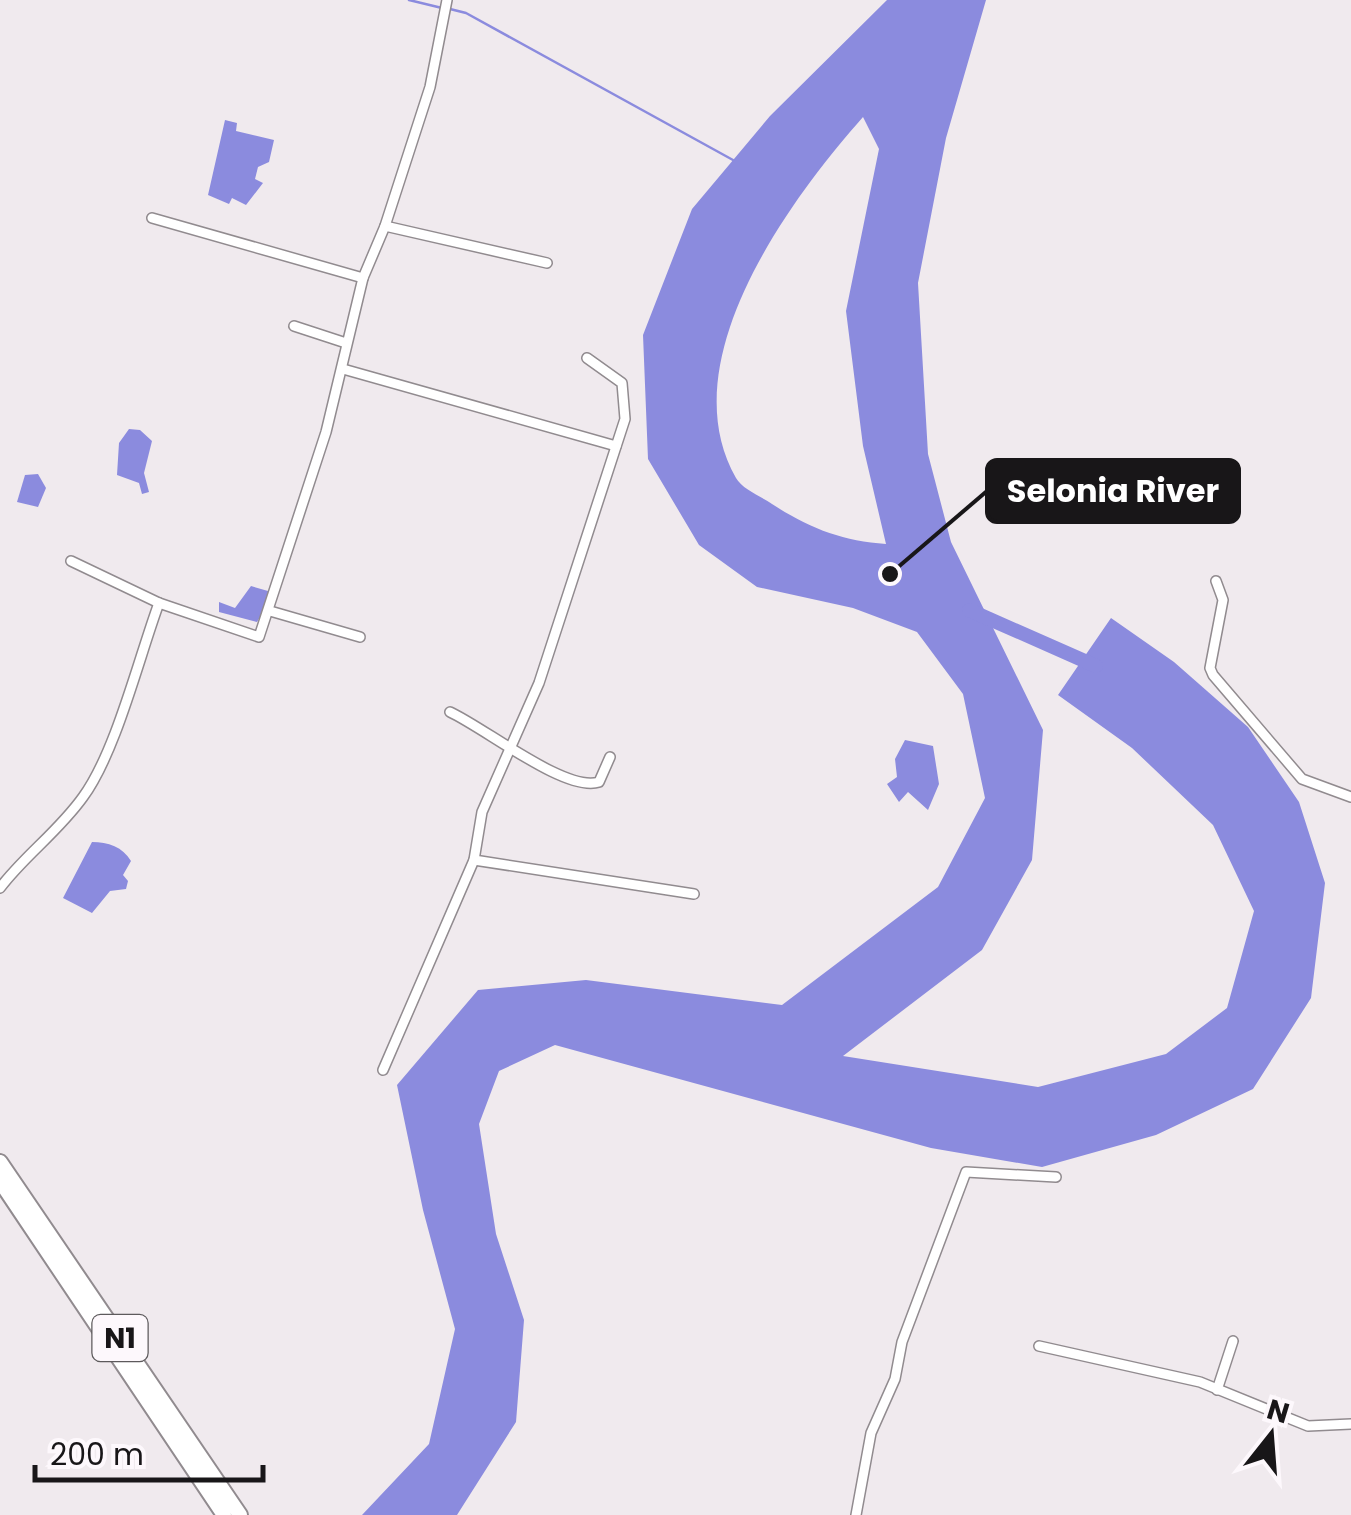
<svg xmlns="http://www.w3.org/2000/svg" width="1351" height="1515" font-family="Poppins,sans-serif">
  <style>
    .water { fill: #8b8bde; fill-rule: evenodd }
    .lines { fill: none; stroke-linecap: round; stroke-linejoin: round }
    .stream { stroke: #8b8bde; stroke-width: 2.5 }
    .river { stroke: #8b8bde; stroke-width: 14 }
    .minor-casing { stroke: #918b8f; stroke-width: 12 }
    .highway-casing { stroke: #918b8f; stroke-width: 18 }
    .minor { stroke: #fff; stroke-width: 9 }
    .highway { stroke: #fff; stroke-width: 14 }
    .labels { text-anchor: middle; dominant-baseline: central; stroke-width: 9; stroke-linejoin: round; paint-order: stroke }
    .shield { fill: #fdf8fc; stroke: #5d5a5c; stroke-width: 2.5 }
    .shield-label { font-size: 28px; font-weight: bold; fill: #181618 }
    .leader { fill: none; stroke: #181618; stroke-width: 4 }
    .callout-dot { fill: #181618; stroke: #fdf8fc; stroke-width: 4 }
    .callout { fill: #181618; stroke: #181618; stroke-width: 4 }
    .callout-label { font-size: 32px; text-anchor: middle; font-weight: bold; fill: #fff }
  </style>
  <rect width="100%" height="100%" fill="#f0eaee"/>
  <g class="water">
    <path d="M 887,0 L 986,0 L 946,138 L 918,283 L 928,454 L 951,542 L 1043,730 L 1032,860 L 982,950 L 843,1056 L 1038,1087 L 1166,1054 L 1227,1008 L 1254,911 L 1213,825 L 1132,748 L 1058,695 L 1111,618 L 1174,662 L 1248,727 L 1299,802 L 1325,883 L 1311,998 L 1253,1089 L 1156,1135 L 1042,1167 L 931,1148 L 555,1045 L 499,1071 L 479,1124 L 496,1234 L 524,1320 L 516,1422 L 457,1515 L 362,1515 L 429,1444 L 455,1329 L 423,1210 L 397,1085 L 478,990 L 586,980 L 782,1005 L 938,887 L 985,798 L 963,694 L 917,632 L 853,608 L 757,587 L 699,545 L 648,459 L 643,335 L 692,209 L 770,116 ZM 863,117 L 879,149 L 846,311 L 863,446 L 886,544 C 842,541 809,528 772,504 C 762,497 742,489 736,478 C 670,362 788,202 863,117 Z"/>
    <path d="M 225,120 L 237,123 L 236,131 L 274,140 L 269,162 L 258,167 L 255,179 L 263,183 L 246,205 L 232,198 L 229,204 L 208,195 Z"/>
    <path d="M 129,429 L 140,430 L 152,441 L 144,473 L 149,492 L 142,494 L 139,483 L 117,475 L 119,443 Z"/>
    <path d="M 38,474 L 46,488 L 38,507 L 17,502 L 25,475 Z"/>
    <path d="M 251,586 L 268,591 L 271,599 L 257,622 L 219,612 L 219,602 L 235,608 Z"/>
    <path d="M 905,740 L 933,746 L 939,784 L 928,810 L 908,792 L 899,802 L 887,784 L 897,777 L 895,759 Z"/>
    <path d="M 92,842 C 108,842 123,847 131,861 L 123,875 L 128,881 L 126,889 L 110,891 L 92,913 L 63,898 Z"/>
  </g>
  <g class="lines">
    <g class="stream">
      <path d="M 409,0 L 442,8"/>
      <path d="M 450,9 L 466,13 L 733,160"/>
    </g>
    <path class="river" d="M 969,610 L 1096,666"/>
    <g class="minor-casing">
      <g id="minor">
        <path d="M 152,218 L 363,278"/>
        <path d="M 385,226 L 547,263"/>
        <path d="M 294,326 L 346,343"/>
        <path d="M 343,369 L 616,446"/>
        <path d="M 71,561 L 159,603 L 259,637 L 326,432 L 363,278 L 385,226 L 430,87 L 447,0"/>
        <path d="M 1216,581 L 1223,600 L 1210,668 L 1213,675 L 1302,779 L 1351,797"/>
        <path d="M 270,611 L 360,637"/>
        <path d="M 450,712 C 485,728 566,793 599,782 L 610,757"/>
        <path d="M 474,860 L 694,894"/>
        <path d="M 0,888 C 25,855 58,832 83,797 C 116,752 139,657 159,603"/>
        <path d="M 383,1070 L 474,860 L 482,812 L 539,683 L 625,419 L 622,383 L 587,358"/>
        <path d="M 1039,1346 L 1200,1382 L 1308,1426 L 1351,1424"/>
        <path d="M 1217,1390 L 1233,1341"/>
        <path d="M 856,1515 L 871,1433 L 895,1379 L 902,1342 L 966,1172 L 1056,1177"/>
      </g>
    </g>
    <g class="highway-casing">
      <g id="highway">
        <path d="M 0,1162 L 240,1515"/>
        <path d="M 0,1181 L 224,1515"/>
      </g>
    </g>
    <use href="#minor" class="minor"/>
    <use href="#highway" class="highway"/>
  </g>
  <g class="labels">
    <rect class="shield" x="92.5" y="1315" width="55" height="46" rx="8"/>
    <g class="shield-label">
      <text x="120" y="1338">N1</text>
    </g>
  </g>
  <path class="leader" d="M890 574L987 491"/>
  <circle class="callout-dot" cx="890" cy="574" r="10"/>
  <rect class="callout" x="987" y="460" width="252" height="62" rx="10"/>
  <g class="callout-label">
    <text x="1113" y="502">Selonia River</text>
  </g>
  <g transform="translate(1271 1435) rotate(17)" stroke="#fdf8fc" stroke-width="8" paint-order="stroke">
  <path d="M0-8L18 38L0 25L-18 38Z" fill="#181618"/>
  <text y="-15" font-size="28" font-weight="bold" text-anchor="middle" fill="#181618">N</text>
  </g>
  <path d="M35 1465v15h228v-15" fill="none" stroke="#181618" stroke-width="5"/>
  <text x="50" y="1465" font-size="30" fill="#181618" stroke="#fdf8fc" stroke-width="8" paint-order="stroke">200 m</text>
</svg>
